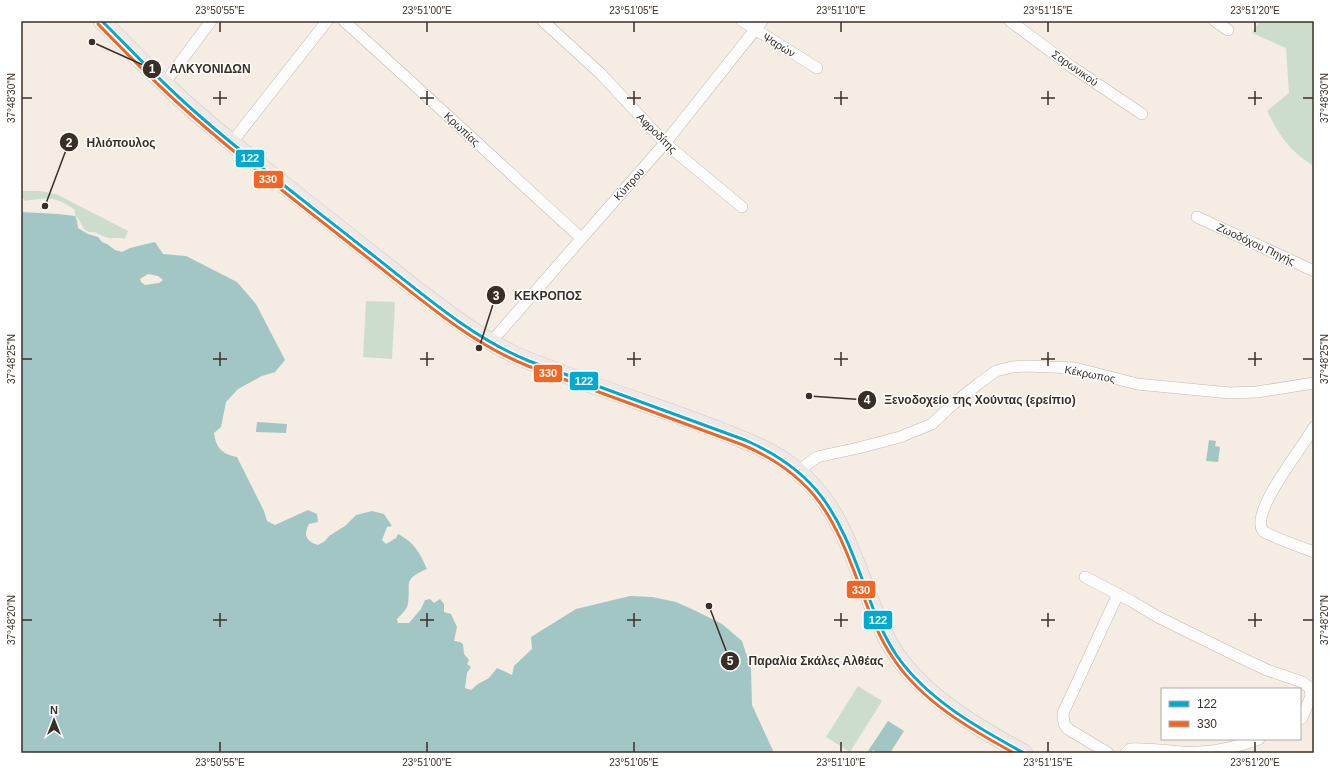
<svg xmlns="http://www.w3.org/2000/svg" width="1335" height="774" font-family="Arial,sans-serif">
  <style>
    .green { fill: #ccdecb }
    .water { fill: #a2c6c4; fill-rule: evenodd }
    .lines { fill: none; stroke-linecap: round; stroke-linejoin: round }
    .minor-casing { stroke: #c2b9b0; stroke-width: 12 }
    .primary-casing { stroke: #d0cac5; stroke-width: 18 }
    .minor { stroke: #fefcfb; stroke-width: 11 }
    .primary { stroke: #f0e8e5; stroke-width: 17 }
    .bus-1-casing { stroke: #fff; stroke-width: 6 }
    .bus-2-casing { stroke: #fff; stroke-width: 6 }
    .bus-1 { stroke: #00a9ce; stroke-width: 3 }
    .bus-2 { stroke: #f26522; stroke-width: 3 }
    .ticks { fill: none; stroke: #3a2f26; stroke-width: 1.5 }
    .labels { text-anchor: middle; dominant-baseline: central; stroke-width: 3; stroke-linejoin: round; paint-order: stroke }
    .street-label { font-size: 11px; fill: #3a2f26; stroke: #fff }
    .leader { fill: none; stroke: #3a2f26; stroke-width: 1.5 }
    .callout-dot { fill: #3a2f26; stroke: #fff; stroke-width: 1.5 }
    .mark-label { font-size: 12px; text-anchor: middle; font-weight: bold; fill: #fff }
    .callout-label { font-size: 12px; text-anchor: middle; font-weight: bold; fill: #3a2f26; stroke: #fff; stroke-width: 3; stroke-linejoin: round; paint-order: stroke }
    .line-badge { stroke: #fff; stroke-width: 1.5 }
    .badge-label { font-size: 11px; text-anchor: middle; font-weight: bold; fill: #fff }
    .neatline { fill: none; stroke: #3a2f26; stroke-width: 1.5 }
    .ticks-label { font-size: 10px; text-anchor: middle; fill: #3a2f26 }
  </style>
  <rect width="100%" height="100%" fill="#f5ece3"/>
  <g class="green">
    <path d="M 1260,21 L 1314,21 L 1314,166 C 1289,151 1280,136 1267,111 L 1289,93 L 1286,48 L 1252,33 Z"/>
    <path d="M 21,191 L 40,191 L 56,194 L 128,231 L 125,239 C 120,237 114,239 109,238 C 104,237 101,235 97,233 C 94,231 90,233 87,231 C 82,229 81,220 75,216 L 75,210 C 55,196 49,197 25,201 L 21,196 Z"/>
    <path d="M 366,301 L 395,302 L 392,359 L 363,357 Z"/>
    <path d="M 858,686 L 882,701 L 850,752 L 826,737 Z"/>
  </g>
  <g class="water">
    <path d="M 21,212 L 58,214 L 75,216 L 77,221 L 78,228 L 88,234 L 98,237 L 102,242 L 107,244 L 115,250 L 122,252 L 130,248 L 155,242 L 163,254 L 186,256 L 237,282 L 256,304 L 285,360 L 275,372 L 262,376 L 238,389 L 226,402 L 221,427 L 214,433 C 216,448 222,454 237,457 L 264,511 L 267,521 L 275,525 L 308,510 L 317,514 L 318,522 L 309,524 C 303,535 306,541 318,545 L 325,541 L 329,536 L 345,526 L 356,515 L 372,511 L 384,514 L 392,526 L 387,527 L 382,540 L 386,544 L 396,538 L 398,534 C 416,544 419,552 427,569 C 402,580 411,582 408,604 C 407,609 401,615 397,619 L 398,623 L 409,623 L 421,609 L 425,600 L 430,599 L 434,603 L 440,599 L 444,604 L 444,612 L 451,614 L 457,627 L 454,641 L 460,642 L 463,644 L 464,654 L 469,660 L 467,664 L 471,667 L 467,673 L 465,688 L 471,690 L 478,684 L 489,678 L 497,668 L 512,675 L 514,666 L 532,649 L 531,637 L 576,609 L 630,596 L 652,597 L 676,602 L 696,611 L 722,624 L 742,641 L 751,669 L 752,705 L 774,753 L 21,753 ZM 148,274 L 158,276 L 163,280 L 159,283 L 145,285 L 141,282 L 140,279 Z"/>
    <path d="M 257,422 L 287,424 L 286,433 L 256,432 Z"/>
    <path d="M 1209,440 L 1216,441 L 1215,446 L 1220,447 L 1218,462 L 1206,461 Z"/>
    <path d="M 888,721 L 904,731 L 890,753 L 877,753 L 873,750 L 871,753 L 868,751 Z"/>
  </g>
  <g class="lines">
    <g class="minor-casing">
      <g id="minor">
        <path d="M 344,21 C 424,93 502,166 581,238"/>
        <path d="M 543,21 L 601,74 L 665,143 L 742,207"/>
        <path d="M 742,21 L 817,68"/>
        <path d="M 1010,21 L 1072,67 L 1142,114"/>
        <path d="M 1215,21 L 1228,30"/>
        <path d="M 164,84 L 211,21"/>
        <path d="M 232,142 L 327,21"/>
        <path d="M 1197,217 L 1314,271"/>
        <path d="M 491,342 L 665,143 L 762,21"/>
        <path d="M 1314,427 C 1304,446 1249,512 1263,531 C 1267,535 1306,549 1314,552"/>
        <path d="M 798,471 L 817,457 L 858,448 L 900,437 L 932,424 L 952,405 L 978,384 L 996,371 L 1012,367 L 1026,366 L 1075,368 L 1137,384 L 1230,393 L 1257,392 L 1314,383"/>
        <path d="M 1085,577 L 1131,601 L 1158,617 L 1233,654 L 1267,670 L 1302,682 L 1310,688 L 1311,696 L 1302,718 L 1300,719"/>
        <path d="M 1108,753 L 1068,729 L 1064,724 L 1063,713 L 1118,594"/>
        <path d="M 1126,753 L 1130,749 C 1147,748 1165,751 1182,752 C 1209,754 1234,748 1259,739"/>
      </g>
    </g>
    <g class="primary-casing">
      <path id="primary" d="M 102,21 C 136,56 170,91 207,122 C 254,162 302,199 350,237 C 372,254 394,272 417,290 C 448,313 478,337 513,354 C 527,361 543,366 558,372 C 609,392 661,408 713,428 C 741,439 770,449 794,468 C 848,510 858,580 886,637 C 912,690 974,726 1024,753"/>
    </g>
    <use href="#minor" class="minor"/>
    <use href="#primary" class="primary"/>
    <g class="bus-1-casing">
      <path id="bus-1" d="M 102,21 C 132,51 161,82 193,110 C 248,159 307,203 365,249 C 417,289 468,336 529,361 L 745,440 C 818,472 838,513 864,584 C 873,609 882,634 897,656 C 928,700 978,728 1024,753"/>
    </g>
    <g class="bus-2-casing">
      <path id="bus-2" d="M 98,24 C 128,55 157,85 189,113 C 245,163 305,208 363,254 C 415,294 466,341 528,366 L 743,445 C 815,476 834,517 860,587 C 869,611 878,636 893,658 C 921,701 970,729 1014,753"/>
    </g>
    <use href="#bus-1" class="bus-1"/>
    <use href="#bus-2" class="bus-2"/>
  </g>
  <path class="ticks" d="M 220,22 L 220,32M 427,22 L 427,32M 634,22 L 634,32M 841,22 L 841,32M 1048,22 L 1048,32M 1255,22 L 1255,32M 220,91 L 220,105M 427,91 L 427,105M 634,91 L 634,105M 841,91 L 841,105M 1048,91 L 1048,105M 1255,91 L 1255,105M 22,98 L 32,98M 213,98 L 227,98M 420,98 L 434,98M 627,98 L 641,98M 834,98 L 848,98M 1041,98 L 1055,98M 1248,98 L 1262,98M 1303,98 L 1313,98M 220,352 L 220,366M 427,352 L 427,366M 634,352 L 634,366M 841,352 L 841,366M 1048,352 L 1048,366M 1255,352 L 1255,366M 22,359 L 32,359M 213,359 L 227,359M 420,359 L 434,359M 627,359 L 641,359M 834,359 L 848,359M 1041,359 L 1055,359M 1248,359 L 1262,359M 1303,359 L 1313,359M 220,613 L 220,627M 427,613 L 427,627M 634,613 L 634,627M 841,613 L 841,627M 1048,613 L 1048,627M 1255,613 L 1255,627M 22,620 L 32,620M 213,620 L 227,620M 420,620 L 434,620M 627,620 L 641,620M 834,620 L 848,620M 1041,620 L 1055,620M 1248,620 L 1262,620M 1303,620 L 1313,620M 220,742 L 220,752M 427,742 L 427,752M 634,742 L 634,752M 841,742 L 841,752M 1048,742 L 1048,752M 1255,742 L 1255,752"/>
  <g class="labels">
    <g class="street-label">
      <text transform="translate(779 45) rotate(31)">Ψαρών</text>
      <text transform="translate(1075 68) rotate(35)">Σαρωνικού</text>
      <text transform="translate(462 129) rotate(43)">Κρωπίας</text>
      <text transform="translate(657 133) rotate(45)">Αφροδίτης</text>
      <text transform="translate(629 184) rotate(-48)">Κύπρου</text>
      <text transform="translate(1256 244) rotate(25)">Ζωοδόχου Πηγής</text>
      <text transform="translate(1090 374) rotate(11)">Κέκρωπος</text>
    </g>
  </g>
  <path class="leader" d="M92 42L152 69M45 206L69 142M479 348L496 295M809 396L867 400M709 606L730 661"/>
  <g class="callout-dot">
    <circle cx="92" cy="42" r="4"/>
    <circle cx="45" cy="206" r="4"/>
    <circle cx="479" cy="348" r="4"/>
    <circle cx="809" cy="396" r="4"/>
    <circle cx="709" cy="606" r="4"/>
    <circle cx="152" cy="69" r="10"/>
    <circle cx="69" cy="142" r="10"/>
    <circle cx="496" cy="295" r="10"/>
    <circle cx="867" cy="400" r="10"/>
    <circle cx="730" cy="661" r="10"/>
  </g>
  <g class="mark-label">
    <text x="152" y="73">1</text>
    <text x="69" y="147">2</text>
    <text x="496" y="300">3</text>
    <text x="867" y="404">4</text>
    <text x="730" y="665">5</text>
  </g>
  <g class="callout-label">
    <text x="210" y="73">ΑΛΚΥΟΝΙΔΩΝ</text>
    <text x="121" y="147">Ηλιόπουλος</text>
    <text x="548" y="300">ΚΕΚΡΟΠΟΣ</text>
    <text x="980" y="404">Ξενοδοχείο της Χούντας (ερείπιο)</text>
    <text x="816" y="665">Παραλία Σκάλες Αλθέας</text>
  </g>
  <g class="line-badge">
    <rect x="235" y="149" width="30" height="19" rx="4" fill="#00a9ce"/>
    <rect x="253" y="170" width="31" height="19" rx="4" fill="#f26522"/>
    <rect x="533" y="364" width="30" height="19" rx="4" fill="#f26522"/>
    <rect x="569" y="371" width="30" height="20" rx="4" fill="#00a9ce"/>
    <rect x="846" y="580" width="30" height="19" rx="4" fill="#f26522"/>
    <rect x="863" y="610" width="30" height="20" rx="4" fill="#00a9ce"/>
  </g>
  <g class="badge-label">
    <text x="250" y="162">122</text>
    <text x="268" y="183">330</text>
    <text x="548" y="377">330</text>
    <text x="584" y="385">122</text>
    <text x="861" y="594">330</text>
    <text x="878" y="624">122</text>
  </g>
  <rect width="1335" height="774" fill="none" stroke="#ffffff" stroke-width="44"/>
  <rect x="1161" y="688" width="140" height="52" fill="#ffffff" stroke="#b0aca8"/>
  <rect x="1169" y="701" width="20" height="6" fill="#00a9ce" stroke="#b0aca8"/>
  <text x="1197" y="708" font-size="12" fill="#3a2f26">122</text>
  <rect x="1169" y="721" width="20" height="6" fill="#f26522" stroke="#b0aca8"/>
  <text x="1197" y="728" font-size="12" fill="#3a2f26">330</text>
  <g transform="translate(54 720)" stroke="#ffffff" stroke-width="3" paint-order="stroke">
  <path d="M0-3L7 15L0 10L-7 15Z" fill="#3a2f26"/>
  <text y="-6" font-size="11" font-weight="bold" text-anchor="middle" fill="#3a2f26">N</text>
  </g>
  <rect x="22" y="22" width="1291" height="730" class="neatline"/>
  <g class="ticks-label">
    <text x="220" y="14">23°50'55"E</text>
    <text x="427" y="14">23°51'00"E</text>
    <text x="634" y="14">23°51'05"E</text>
    <text x="841" y="14">23°51'10"E</text>
    <text x="1048" y="14">23°51'15"E</text>
    <text x="1255" y="14">23°51'20"E</text>
    <text transform="translate(11 98) rotate(-90)" y="4">37°48'30"N</text>
    <text transform="translate(1324 98) rotate(-90)" y="4">37°48'30"N</text>
    <text transform="translate(11 359) rotate(-90)" y="4">37°48'25"N</text>
    <text transform="translate(1324 359) rotate(-90)" y="4">37°48'25"N</text>
    <text transform="translate(11 620) rotate(-90)" y="4">37°48'20"N</text>
    <text transform="translate(1324 620) rotate(-90)" y="4">37°48'20"N</text>
    <text x="220" y="766">23°50'55"E</text>
    <text x="427" y="766">23°51'00"E</text>
    <text x="634" y="766">23°51'05"E</text>
    <text x="841" y="766">23°51'10"E</text>
    <text x="1048" y="766">23°51'15"E</text>
    <text x="1255" y="766">23°51'20"E</text>
  </g>
</svg>
